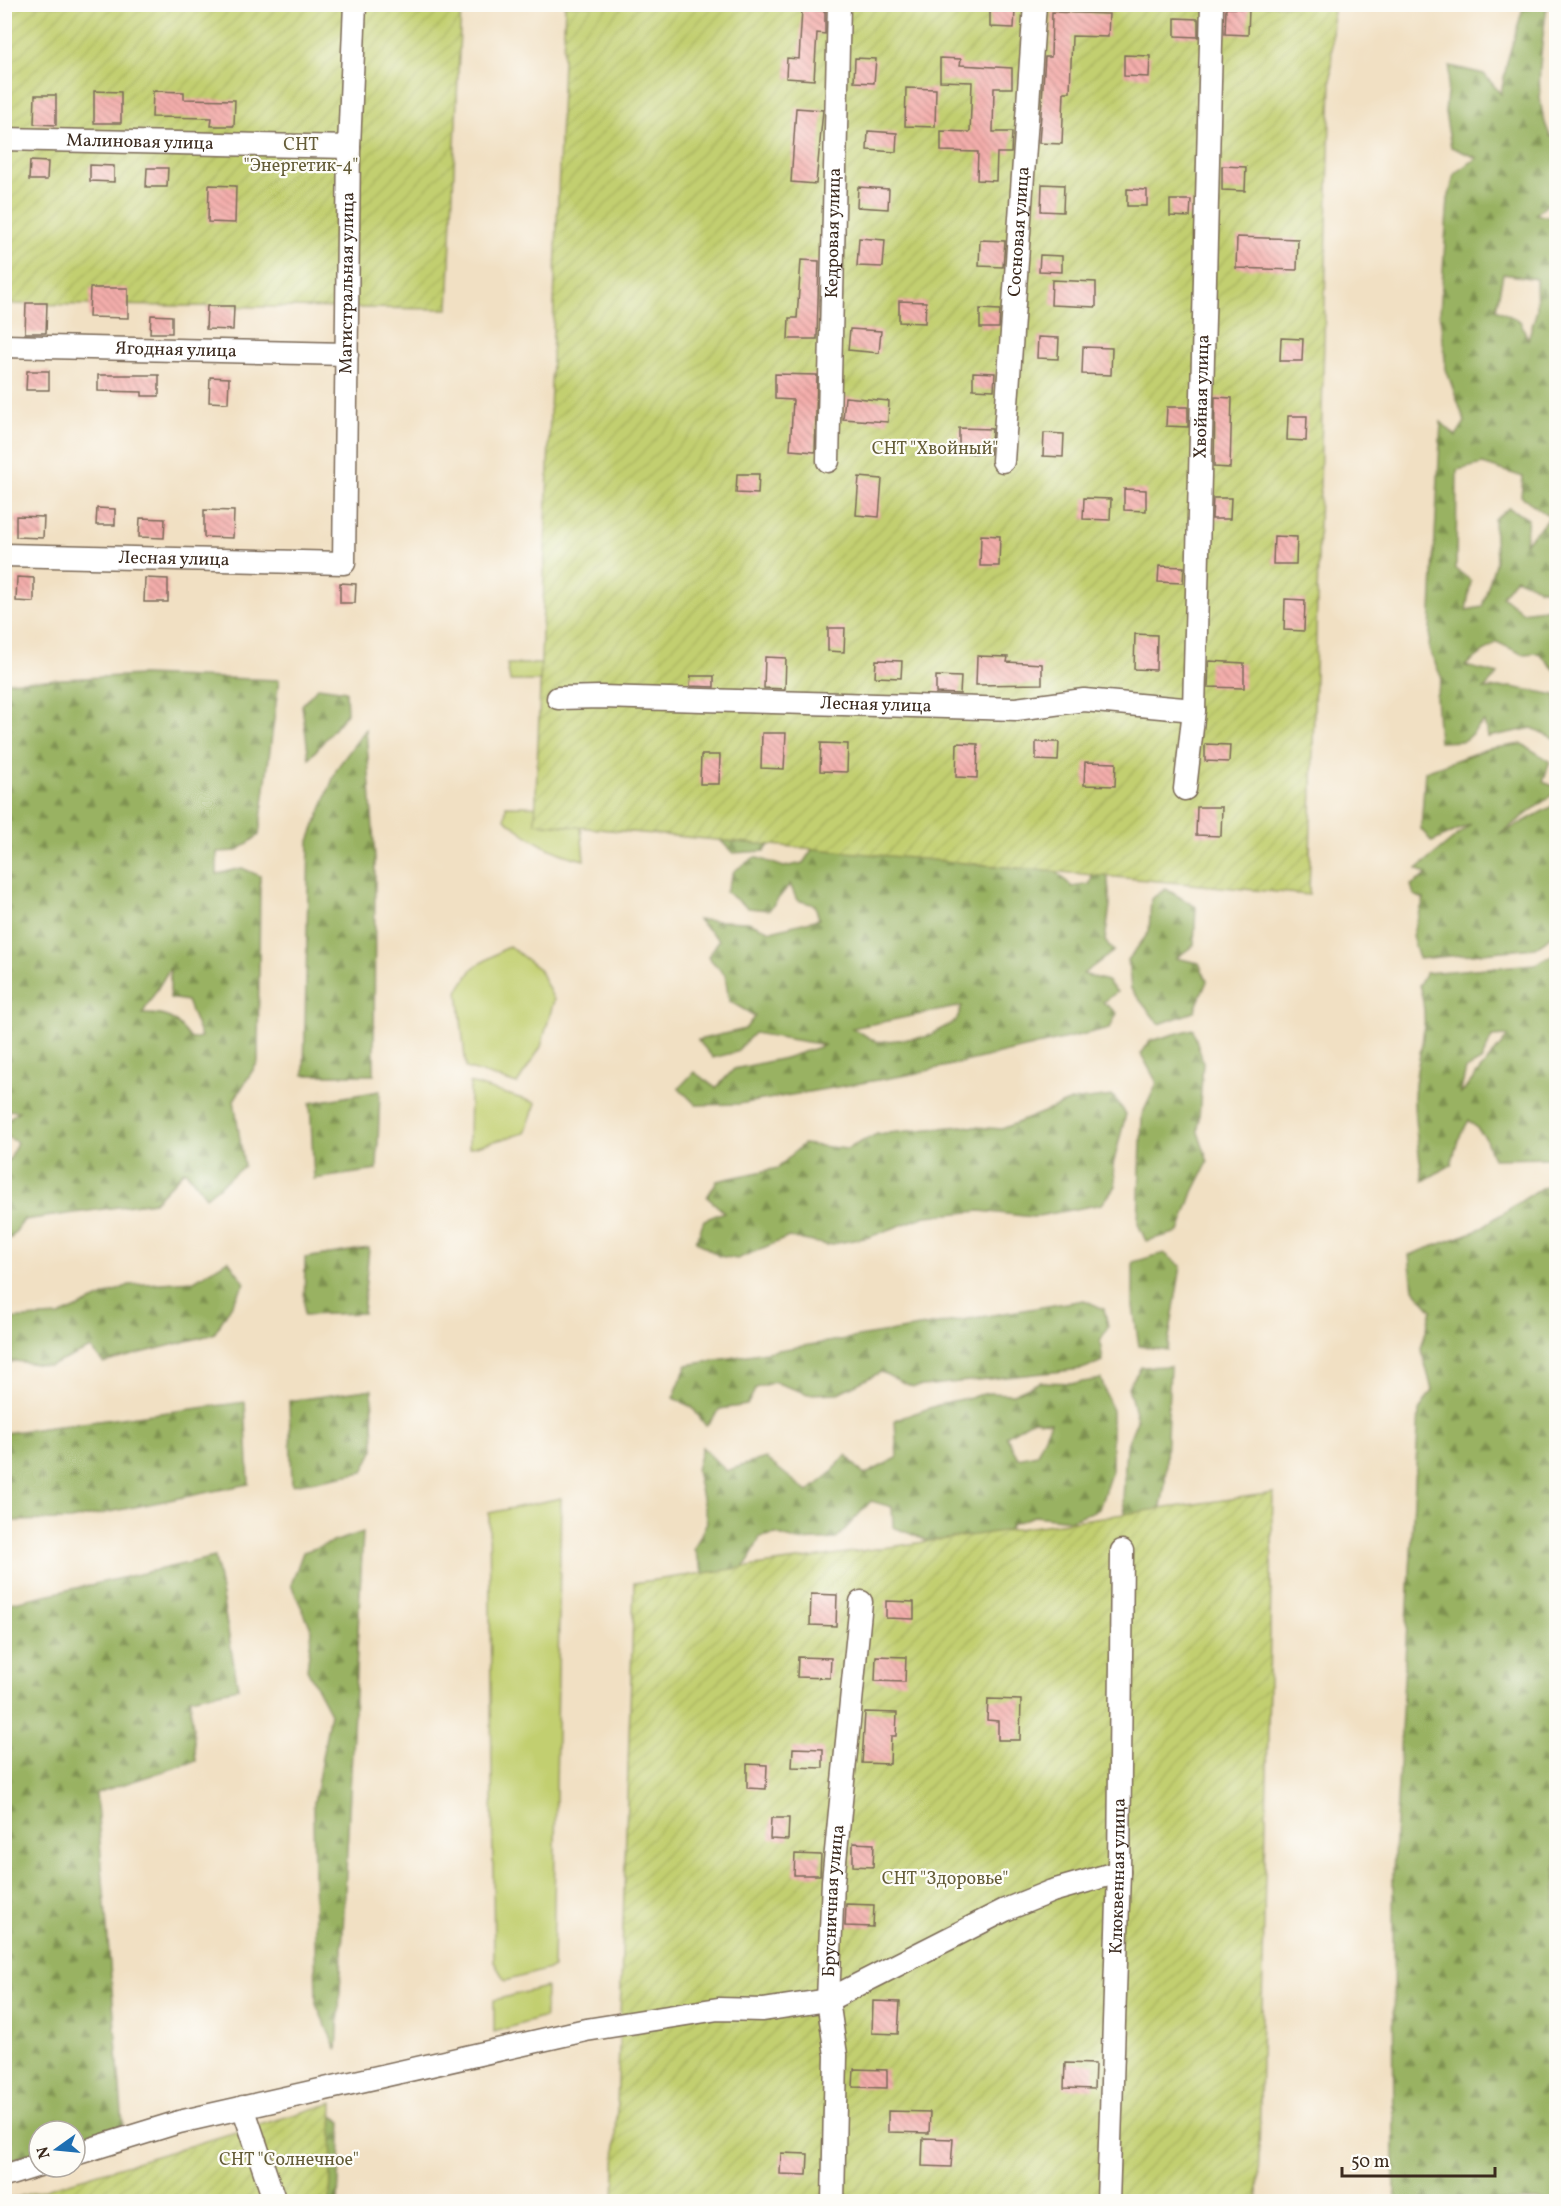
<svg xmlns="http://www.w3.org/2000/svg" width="1561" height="2206" font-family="Vollkorn,serif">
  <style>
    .grass { fill: #c2cf70; stroke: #7e7c47; stroke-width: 1.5 }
    .forest { fill: url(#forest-firs); stroke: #6a6e40; stroke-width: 1.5; fill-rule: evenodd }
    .garden { fill: url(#garden-furrows); stroke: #7e7c47; stroke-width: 1.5 }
    .building { fill: url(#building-back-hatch) }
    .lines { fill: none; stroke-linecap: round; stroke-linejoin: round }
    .minor-casing { stroke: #7b6a58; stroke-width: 25 }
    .minor { stroke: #fff; stroke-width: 22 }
    .labels { text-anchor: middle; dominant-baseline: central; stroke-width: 4.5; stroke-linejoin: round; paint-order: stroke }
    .street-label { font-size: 18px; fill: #3b2a1e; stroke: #fdfcf7 }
    .park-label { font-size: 18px; fill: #645c37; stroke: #fdfcf7 }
  </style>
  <defs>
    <pattern id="forest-firs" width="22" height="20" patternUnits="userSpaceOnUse" patternTransform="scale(1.5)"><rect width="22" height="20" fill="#99b262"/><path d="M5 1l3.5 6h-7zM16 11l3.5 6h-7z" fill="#7e9150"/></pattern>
    <pattern id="garden-furrows" width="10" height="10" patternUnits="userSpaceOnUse" patternTransform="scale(1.5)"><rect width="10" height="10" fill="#c2cf70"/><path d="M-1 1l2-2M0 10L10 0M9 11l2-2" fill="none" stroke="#a8b261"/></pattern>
    <pattern id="building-back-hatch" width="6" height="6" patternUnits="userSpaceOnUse" patternTransform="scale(1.5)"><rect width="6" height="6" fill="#f4aeac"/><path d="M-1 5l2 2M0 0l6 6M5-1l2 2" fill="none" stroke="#c78e8b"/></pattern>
  </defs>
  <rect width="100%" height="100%" fill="#fdfcf7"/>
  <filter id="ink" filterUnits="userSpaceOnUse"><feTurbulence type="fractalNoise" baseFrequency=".0167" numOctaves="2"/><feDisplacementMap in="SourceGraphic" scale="12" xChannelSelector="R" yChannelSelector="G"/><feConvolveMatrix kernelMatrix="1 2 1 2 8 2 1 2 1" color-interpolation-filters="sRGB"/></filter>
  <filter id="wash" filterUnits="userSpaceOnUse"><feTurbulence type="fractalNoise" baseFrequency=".008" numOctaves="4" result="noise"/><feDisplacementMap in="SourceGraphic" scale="24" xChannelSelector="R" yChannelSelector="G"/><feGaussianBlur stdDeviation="1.35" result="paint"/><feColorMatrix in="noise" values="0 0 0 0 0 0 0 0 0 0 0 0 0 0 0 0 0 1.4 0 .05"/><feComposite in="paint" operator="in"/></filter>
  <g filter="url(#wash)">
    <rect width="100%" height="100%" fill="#f1e0c3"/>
    <g class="grass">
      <path d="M 507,664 L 561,664 L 548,681 L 510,681 Z"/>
      <path d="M 506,806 L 579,807 L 584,860 C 551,853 531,840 505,819 Z"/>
      <path d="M 509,946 L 539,969 L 554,1000 L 541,1047 L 517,1084 L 466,1068 L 458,991 L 473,968 Z"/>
      <path d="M 470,1083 L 536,1103 L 525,1133 L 469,1148 Z"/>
      <path d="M 561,1498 L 553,1968 L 505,1981 L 494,1962 L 489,1513 Z"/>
      <path d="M 546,1987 L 545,2017 L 494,2032 L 494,2000 Z"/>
    </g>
    <g class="forest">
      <path d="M 1524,5 L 1547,5 C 1542,47 1531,99 1551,137 L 1556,137 L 1556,198 L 1536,214 L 1556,219 L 1556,590 L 1541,589 L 1516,578 L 1502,596 L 1522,612 L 1556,607 L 1556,671 L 1539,653 L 1522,654 L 1497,642 L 1465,666 L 1498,674 L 1484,689 L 1511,687 L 1556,695 L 1556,739 L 1532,728 L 1488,737 L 1484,722 L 1464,741 L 1439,742 L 1436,696 L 1442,679 L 1429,649 L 1441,422 L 1456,436 L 1465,422 L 1446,369 L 1440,313 L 1448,199 L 1455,173 L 1477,158 L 1451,147 L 1445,112 L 1450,66 L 1484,74 L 1501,94 L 1507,62 ZM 1503,274 L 1536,279 L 1537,310 L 1528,339 L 1520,321 L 1496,309 ZM 1483,464 L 1523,477 L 1521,496 L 1550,517 L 1525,543 L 1528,519 L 1509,508 L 1494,519 L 1496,560 L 1482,607 L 1466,610 L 1471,581 L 1456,569 L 1457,470 Z"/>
      <path d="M 141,675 L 279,680 L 259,835 L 237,851 L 217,852 L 217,874 L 242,868 L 260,876 L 258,1062 L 234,1100 L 244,1166 L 206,1197 L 185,1170 L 154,1202 L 24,1220 L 11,1238 L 5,1240 L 5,1162 L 10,1159 L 17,1142 L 5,1136 L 5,1121 L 19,1111 L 4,1110 L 5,682 ZM 170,968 L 170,998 L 187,1001 L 201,1037 L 191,1039 C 175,1018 168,1013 142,1014 Z"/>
      <path d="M 318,687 L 346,691 L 347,713 L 309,759 L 302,705 Z"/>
      <path d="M 366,729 L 375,858 L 374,1075 L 304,1075 L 309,841 L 337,768 Z"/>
      <path d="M 1522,744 L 1550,761 L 1543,782 L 1556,787 L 1556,792 L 1499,835 L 1556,804 L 1556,933 L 1535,948 L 1419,959 L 1412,936 L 1424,899 L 1414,895 L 1411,885 L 1427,875 L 1417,869 L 1471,824 L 1432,842 L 1421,829 L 1425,771 L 1487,749 Z"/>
      <path d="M 761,768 L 810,790 L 828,808 C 855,795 872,789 900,801 L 921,792 L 920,858 L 1057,872 L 1072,887 L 1090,884 L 1094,867 L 1107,869 L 1110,905 L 1105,941 L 1114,951 L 1083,974 L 1107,981 L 1117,992 L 1103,1002 L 1117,1013 L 1110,1028 L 913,1074 L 739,1104 L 696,1105 L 679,1088 L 694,1072 L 716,1088 L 734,1069 L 785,1058 L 825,1045 L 754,1033 L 736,1052 L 713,1058 L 698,1040 L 745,1029 L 755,1016 L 729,1001 L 725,975 L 708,957 L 719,940 L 698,920 L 748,922 L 771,931 L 819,919 L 815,905 L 797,900 L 790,884 L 769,910 L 748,908 L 726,892 L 734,871 L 755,857 L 784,867 L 803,863 L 819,839 L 799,826 L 779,829 L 765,851 L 733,853 L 718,838 L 722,810 ZM 962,1006 L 956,1021 L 926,1037 L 877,1042 L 852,1028 Z"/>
      <path d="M 1166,889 L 1196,907 L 1194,945 L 1176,958 L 1199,963 L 1207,981 L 1194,1012 L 1159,1024 L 1131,989 L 1128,960 L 1149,932 L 1151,899 Z"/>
      <path d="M 1556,953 L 1556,1158 L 1493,1159 L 1485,1137 L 1469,1120 L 1458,1140 L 1451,1165 L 1423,1181 C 1419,1154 1414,1125 1414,1098 C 1415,1056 1433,1030 1419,985 L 1426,973 L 1535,964 ZM 1507,1036 L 1508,1036 L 1460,1095 L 1466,1069 L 1481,1061 L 1492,1037 Z"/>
      <path d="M 1193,1029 L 1203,1062 L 1198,1132 L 1208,1162 L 1193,1192 L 1179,1232 L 1146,1241 L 1138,1224 L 1142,1115 L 1157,1083 L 1141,1054 L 1150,1041 Z"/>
      <path d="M 380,1091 L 377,1170 L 314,1179 L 310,1103 Z"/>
      <path d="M 1113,1096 L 1126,1114 L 1113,1165 L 1116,1186 L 1102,1204 L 1033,1217 L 980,1211 L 926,1216 L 869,1237 L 827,1245 L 789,1237 L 737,1259 L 719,1256 L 696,1241 L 704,1220 L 724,1212 L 707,1197 L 717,1181 L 778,1168 L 803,1144 L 847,1149 L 877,1134 L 961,1126 L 1002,1129 L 1071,1101 Z"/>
      <path d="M 1556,1185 L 1556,2201 L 1394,2201 L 1393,1873 L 1419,1411 L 1432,1390 L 1421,1348 L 1432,1310 L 1413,1289 L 1409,1255 L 1476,1231 L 1541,1188 Z"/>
      <path d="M 369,1248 L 363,1313 L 304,1315 L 305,1258 Z"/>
      <path d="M 1164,1253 L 1181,1266 L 1167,1350 L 1139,1346 L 1133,1306 L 1133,1262 Z"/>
      <path d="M 228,1260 L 245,1283 L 214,1334 L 103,1363 L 91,1348 L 50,1366 L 15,1361 L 5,1364 L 5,1319 L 59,1316 L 129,1285 L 194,1281 Z"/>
      <path d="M 1084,1300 L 1104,1309 L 1108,1326 L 1100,1342 L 1103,1361 L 1082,1369 L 913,1387 L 881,1372 L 838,1393 L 808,1394 L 774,1382 L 756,1388 L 747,1405 L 720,1409 L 706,1426 L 692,1407 L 673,1398 L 687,1365 Z"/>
      <path d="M 1170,1366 L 1165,1485 L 1155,1539 L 1130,1541 L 1123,1500 L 1126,1447 L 1137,1420 L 1128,1387 L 1141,1367 Z"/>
      <path d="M 1101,1379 L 1112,1411 L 1112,1470 L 1099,1509 L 1071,1520 L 1034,1516 L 1012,1524 L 995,1552 L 933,1563 L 926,1540 L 893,1527 L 892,1507 L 871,1501 L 836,1539 L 798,1541 L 776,1534 L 760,1537 C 744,1571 743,1577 704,1576 L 694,1549 L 707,1522 L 696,1470 L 702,1447 L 726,1471 L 765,1458 L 808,1492 L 829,1475 L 846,1455 L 864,1475 L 897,1458 L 895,1420 L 944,1403 L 988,1393 L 1013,1394 L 1040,1382 L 1076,1383 ZM 1033,1420 L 1051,1422 L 1037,1454 L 1018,1458 L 1006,1436 Z"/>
      <path d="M 372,1389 L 374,1449 L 363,1472 L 292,1485 L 289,1401 Z"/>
      <path d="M 245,1402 L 249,1484 L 70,1520 L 5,1521 L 5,1433 Z"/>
      <path d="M 363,1532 L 337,2051 L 316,2004 L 313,1808 L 330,1713 L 307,1669 L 312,1630 L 291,1585 L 303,1552 Z"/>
      <path d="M 215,1557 L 238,1688 L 190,1698 L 196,1761 L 96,1793 L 123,2125 L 75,2140 L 75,2131 L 39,2131 L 39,2151 L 5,2162 L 5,1604 Z"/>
      <path d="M 325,2111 L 342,2122 L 338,2201 L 319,2202 Z"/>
    </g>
    <g class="garden">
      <path d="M 5,5 L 461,5 L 448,309 L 5,304 Z"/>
      <path d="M 565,5 L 1333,5 L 1309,895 L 535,823 Z"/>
      <path d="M 1273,1493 L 1258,2201 L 614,2202 L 634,1583 Z"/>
      <path d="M 333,2103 L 330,2201 L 5,2202 L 5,2201 Z"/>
    </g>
    <g id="blocks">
      <g class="building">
        <path d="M 1226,8 L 1249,9 L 1248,35 L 1225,34 Z"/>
        <path d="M 802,9 L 825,11 L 825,34 L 817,33 L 814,80 L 786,78 L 787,58 L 799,59 Z"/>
        <path d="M 990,9 L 1015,10 L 1014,28 L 990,27 Z"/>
        <path d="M 1052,12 L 1109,14 L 1108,37 L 1072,36 L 1070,92 L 1064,92 L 1062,144 L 1039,143 L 1045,57 L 1051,57 Z"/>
        <path d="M 1175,18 L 1198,19 L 1198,37 L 1175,36 Z"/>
        <path d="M 1124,55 L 1150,56 L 1149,77 L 1124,76 Z"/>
        <path d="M 855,58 L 876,59 L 874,83 L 854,82 Z"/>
        <path d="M 940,58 L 961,59 L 960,65 L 1012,68 L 1012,88 L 994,88 L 993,132 L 1012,132 L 1011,153 L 997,153 L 996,181 L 977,180 L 978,152 L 941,151 L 941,131 L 970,132 L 972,82 L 940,81 Z"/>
        <path d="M 906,88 L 936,89 L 935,127 L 905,126 Z"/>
        <path d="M 94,91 L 121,92 L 121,123 L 94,123 Z"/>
        <path d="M 153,91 L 184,92 L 184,99 L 235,100 L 234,126 L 211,126 L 212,118 L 152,117 Z"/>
        <path d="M 35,95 L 56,95 L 56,125 L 34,124 Z"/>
        <path d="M 796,108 L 823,110 L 816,184 L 791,182 Z"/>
        <path d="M 868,131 L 897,133 L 896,152 L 867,150 Z"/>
        <path d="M 30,161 L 48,162 L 47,180 L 29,180 Z"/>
        <path d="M 90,165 L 114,166 L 114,182 L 90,181 Z"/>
        <path d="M 1222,166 L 1246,167 L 1245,191 L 1222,190 Z"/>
        <path d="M 147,168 L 168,168 L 167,187 L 146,187 Z"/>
        <path d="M 1042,184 L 1064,185 L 1063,212 L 1041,211 Z"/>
        <path d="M 209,185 L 236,186 L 235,223 L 208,222 Z"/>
        <path d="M 858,187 L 889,189 L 888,209 L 857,207 Z"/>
        <path d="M 1127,189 L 1147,190 L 1147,206 L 1127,206 Z"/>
        <path d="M 1170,200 L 1191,200 L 1190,217 L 1170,216 Z"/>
        <path d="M 1237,237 L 1298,239 L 1297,270 L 1236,268 Z"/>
        <path d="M 859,238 L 885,240 L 883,267 L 857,266 Z"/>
        <path d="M 980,240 L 1005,241 L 1003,267 L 979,266 Z"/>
        <path d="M 1040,255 L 1062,256 L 1062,272 L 1039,271 Z"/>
        <path d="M 801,260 L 819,261 L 817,339 L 788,339 L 789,318 L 797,318 Z"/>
        <path d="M 1052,280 L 1096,282 L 1096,307 L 1051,305 Z"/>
        <path d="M 90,288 L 128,288 L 128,318 L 89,317 Z"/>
        <path d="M 899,301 L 926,302 L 925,323 L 899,322 Z"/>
        <path d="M 26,303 L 47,303 L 46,333 L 25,333 Z"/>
        <path d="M 207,306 L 234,306 L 233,330 L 206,329 Z"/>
        <path d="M 980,309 L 1000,310 L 999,328 L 980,328 Z"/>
        <path d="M 151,315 L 172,316 L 172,333 L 150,333 Z"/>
        <path d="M 850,329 L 881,331 L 879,353 L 848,350 Z"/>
        <path d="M 1038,337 L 1059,338 L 1058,359 L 1037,358 Z"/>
        <path d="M 1281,338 L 1303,339 L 1302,361 L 1280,361 Z"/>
        <path d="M 1083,347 L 1112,348 L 1111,375 L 1082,374 Z"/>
        <path d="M 27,371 L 49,371 L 49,390 L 26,390 Z"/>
        <path d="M 973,372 L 995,373 L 994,390 L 973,389 Z"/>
        <path d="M 775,374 L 817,375 L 815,452 L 790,450 L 793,400 L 775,399 Z"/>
        <path d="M 98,375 L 159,375 L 159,396 L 142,396 L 142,392 L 98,391 Z"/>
        <path d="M 210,377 L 229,378 L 228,403 L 209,402 Z"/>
        <path d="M 845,397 L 889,401 L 888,422 L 843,419 Z"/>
        <path d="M 1215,397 L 1232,398 L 1230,468 L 1214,467 Z"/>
        <path d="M 1167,407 L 1188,407 L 1188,427 L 1166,426 Z"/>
        <path d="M 1288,416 L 1307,416 L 1306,441 L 1287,440 Z"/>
        <path d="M 959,428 L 992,429 L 990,454 L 959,453 Z"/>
        <path d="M 1044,433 L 1064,434 L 1063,457 L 1043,456 Z"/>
        <path d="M 737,474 L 759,474 L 758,494 L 736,493 Z"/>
        <path d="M 859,477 L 882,479 L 879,517 L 856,515 Z"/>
        <path d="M 1124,489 L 1146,490 L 1146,511 L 1124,510 Z"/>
        <path d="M 1084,498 L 1111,499 L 1110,520 L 1083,519 Z"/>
        <path d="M 1213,498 L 1231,498 L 1230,519 L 1212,519 Z"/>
        <path d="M 97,508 L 115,509 L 115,525 L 96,525 Z"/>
        <path d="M 204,510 L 234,511 L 233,538 L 204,537 Z"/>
        <path d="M 16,516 L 44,517 L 43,538 L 16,537 Z"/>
        <path d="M 140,518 L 165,519 L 164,538 L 139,537 Z"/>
        <path d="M 981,535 L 1000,536 L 999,566 L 980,566 Z"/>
        <path d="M 1274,536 L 1297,537 L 1296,564 L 1273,564 Z"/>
        <path d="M 1159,566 L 1184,567 L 1183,583 L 1158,582 Z"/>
        <path d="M 17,577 L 34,578 L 34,602 L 16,601 Z"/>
        <path d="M 145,578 L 168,579 L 168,602 L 144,602 Z"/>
        <path d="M 340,583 L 356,584 L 355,603 L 340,603 Z"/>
        <path d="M 1285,599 L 1305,600 L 1304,631 L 1284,630 Z"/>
        <path d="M 828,628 L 845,628 L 844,652 L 828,651 Z"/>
        <path d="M 1135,634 L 1157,635 L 1156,670 L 1134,669 Z"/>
        <path d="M 977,656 L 1008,657 L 1007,662 L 1042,664 L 1042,684 L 976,685 Z"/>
        <path d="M 765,657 L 786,658 L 785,689 L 764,688 Z"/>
        <path d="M 876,660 L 902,661 L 901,678 L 875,677 Z"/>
        <path d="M 1209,661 L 1244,663 L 1244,688 L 1208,687 Z"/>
        <path d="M 691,676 L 714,676 L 714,687 L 690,686 Z"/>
        <path d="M 936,676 L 961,677 L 960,694 L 936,693 Z"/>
        <path d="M 762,733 L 786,733 L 784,769 L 761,768 Z"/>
        <path d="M 1036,742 L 1059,742 L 1058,761 L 1036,760 Z"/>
        <path d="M 821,743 L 848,744 L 847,772 L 820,771 Z"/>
        <path d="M 957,743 L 978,744 L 977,778 L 956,777 Z"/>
        <path d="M 1205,744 L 1230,745 L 1229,762 L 1205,761 Z"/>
        <path d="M 701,755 L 720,755 L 719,784 L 700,784 Z"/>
        <path d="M 1085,762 L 1116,763 L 1115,786 L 1084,785 Z"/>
        <path d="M 1197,807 L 1222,807 L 1221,836 L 1196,835 Z"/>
        <path d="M 811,1594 L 837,1595 L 836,1626 L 810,1625 Z"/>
        <path d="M 886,1601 L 914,1602 L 914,1619 L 886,1618 Z"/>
        <path d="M 876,1656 L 906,1657 L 905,1682 L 875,1681 Z"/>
        <path d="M 798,1657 L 831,1658 L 830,1678 L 797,1677 Z"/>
        <path d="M 988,1699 L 1021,1700 L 1020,1740 L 998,1740 L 998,1721 L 987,1720 Z"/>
        <path d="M 865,1712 L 897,1713 L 896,1736 L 891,1736 L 890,1764 L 862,1763 Z"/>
        <path d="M 793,1748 L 823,1749 L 823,1768 L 792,1767 Z"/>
        <path d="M 747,1764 L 767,1765 L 766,1789 L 747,1788 Z"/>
        <path d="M 771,1818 L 789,1818 L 788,1840 L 770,1839 Z"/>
        <path d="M 853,1843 L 874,1844 L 873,1867 L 853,1866 Z"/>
        <path d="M 795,1854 L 821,1855 L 820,1875 L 794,1875 Z"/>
        <path d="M 846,1904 L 874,1905 L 873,1927 L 845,1926 Z"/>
        <path d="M 873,2001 L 900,2002 L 898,2034 L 872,2033 Z"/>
        <path d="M 1065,2063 L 1095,2064 L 1094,2089 L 1064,2088 Z"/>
        <path d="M 854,2069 L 887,2070 L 887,2088 L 853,2087 Z"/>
        <path d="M 888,2111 L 930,2112 L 929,2133 L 888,2132 Z"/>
        <path d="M 923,2138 L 953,2139 L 951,2167 L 922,2166 Z"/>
        <path d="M 781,2153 L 808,2154 L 807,2175 L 780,2174 Z"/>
      </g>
    </g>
  </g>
  <g filter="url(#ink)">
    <use href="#blocks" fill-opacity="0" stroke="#7b6a58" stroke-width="1.5"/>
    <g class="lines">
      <g class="minor-casing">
        <g id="minor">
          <path id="s1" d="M 4,139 L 349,147"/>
          <path id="s2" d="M 4,346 L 347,354"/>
          <path id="s3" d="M 828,461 L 839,4"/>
          <path id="s4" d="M 1003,461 L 1035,4"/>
          <path id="s5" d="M 4,555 L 344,563 L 349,147 L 355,4"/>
          <path id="s6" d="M 558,698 L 601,697 L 1016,709 L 1084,700 L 1194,710"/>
          <path id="s7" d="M 1185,789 L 1194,710 L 1212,4"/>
          <path d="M 243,2107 L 275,2202"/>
          <path d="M 75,2154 L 179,2122 L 586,2030 L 718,2009 L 763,2010 L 828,2000 L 1005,1910 L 1052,1891 L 1119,1872"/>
          <path d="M 4,2176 L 39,2165"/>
          <path id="s8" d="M 833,2202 L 836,2055 L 828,2000 L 833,1881 L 861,1602"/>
          <path id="s9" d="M 1108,2202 L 1119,1872 L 1122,1551"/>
        </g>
      </g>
      <use href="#minor" class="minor"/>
    </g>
  </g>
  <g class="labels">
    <g class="street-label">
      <text stroke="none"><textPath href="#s1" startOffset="136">Малиновая улица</textPath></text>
      <text stroke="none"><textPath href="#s3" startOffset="228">Кедровая улица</textPath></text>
      <text stroke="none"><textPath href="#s4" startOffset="230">Сосновая улица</textPath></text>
      <text stroke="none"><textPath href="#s5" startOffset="620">Магистральная улица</textPath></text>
      <text stroke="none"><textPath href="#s2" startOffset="172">Ягодная улица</textPath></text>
      <text stroke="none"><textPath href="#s7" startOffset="393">Хвойная улица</textPath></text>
      <text stroke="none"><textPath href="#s5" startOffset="170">Лесная улица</textPath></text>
      <text stroke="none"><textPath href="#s6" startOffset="318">Лесная улица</textPath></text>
      <text stroke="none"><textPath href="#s9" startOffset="326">Клюквенная улица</textPath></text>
      <text stroke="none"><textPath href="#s8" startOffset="302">Брусничная улица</textPath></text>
    </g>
    <g class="park-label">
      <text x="301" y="145">СНТ<tspan x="301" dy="21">"Энергетик-4"</tspan></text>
      <text x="935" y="449">СНТ "Хвойный"</text>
      <text x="945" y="1879">СНТ "Здоровье"</text>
      <text x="289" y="2160">СНТ "Солнечное"</text>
    </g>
  </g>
  <rect width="1561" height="2206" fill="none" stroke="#fdfcf7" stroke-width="24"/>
  <g transform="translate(57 2149) rotate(255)"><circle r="28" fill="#fdfcf7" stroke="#afa8a0" stroke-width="1.5"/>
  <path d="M0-4.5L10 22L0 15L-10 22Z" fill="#1f6fb2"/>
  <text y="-9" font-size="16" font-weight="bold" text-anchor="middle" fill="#3b2a1e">N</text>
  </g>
  <path d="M1342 2167v9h153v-9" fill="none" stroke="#3b2a1e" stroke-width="3"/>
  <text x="1351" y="2167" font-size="18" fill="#3b2a1e" stroke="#fdfcf7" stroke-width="4.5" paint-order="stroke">50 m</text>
</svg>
